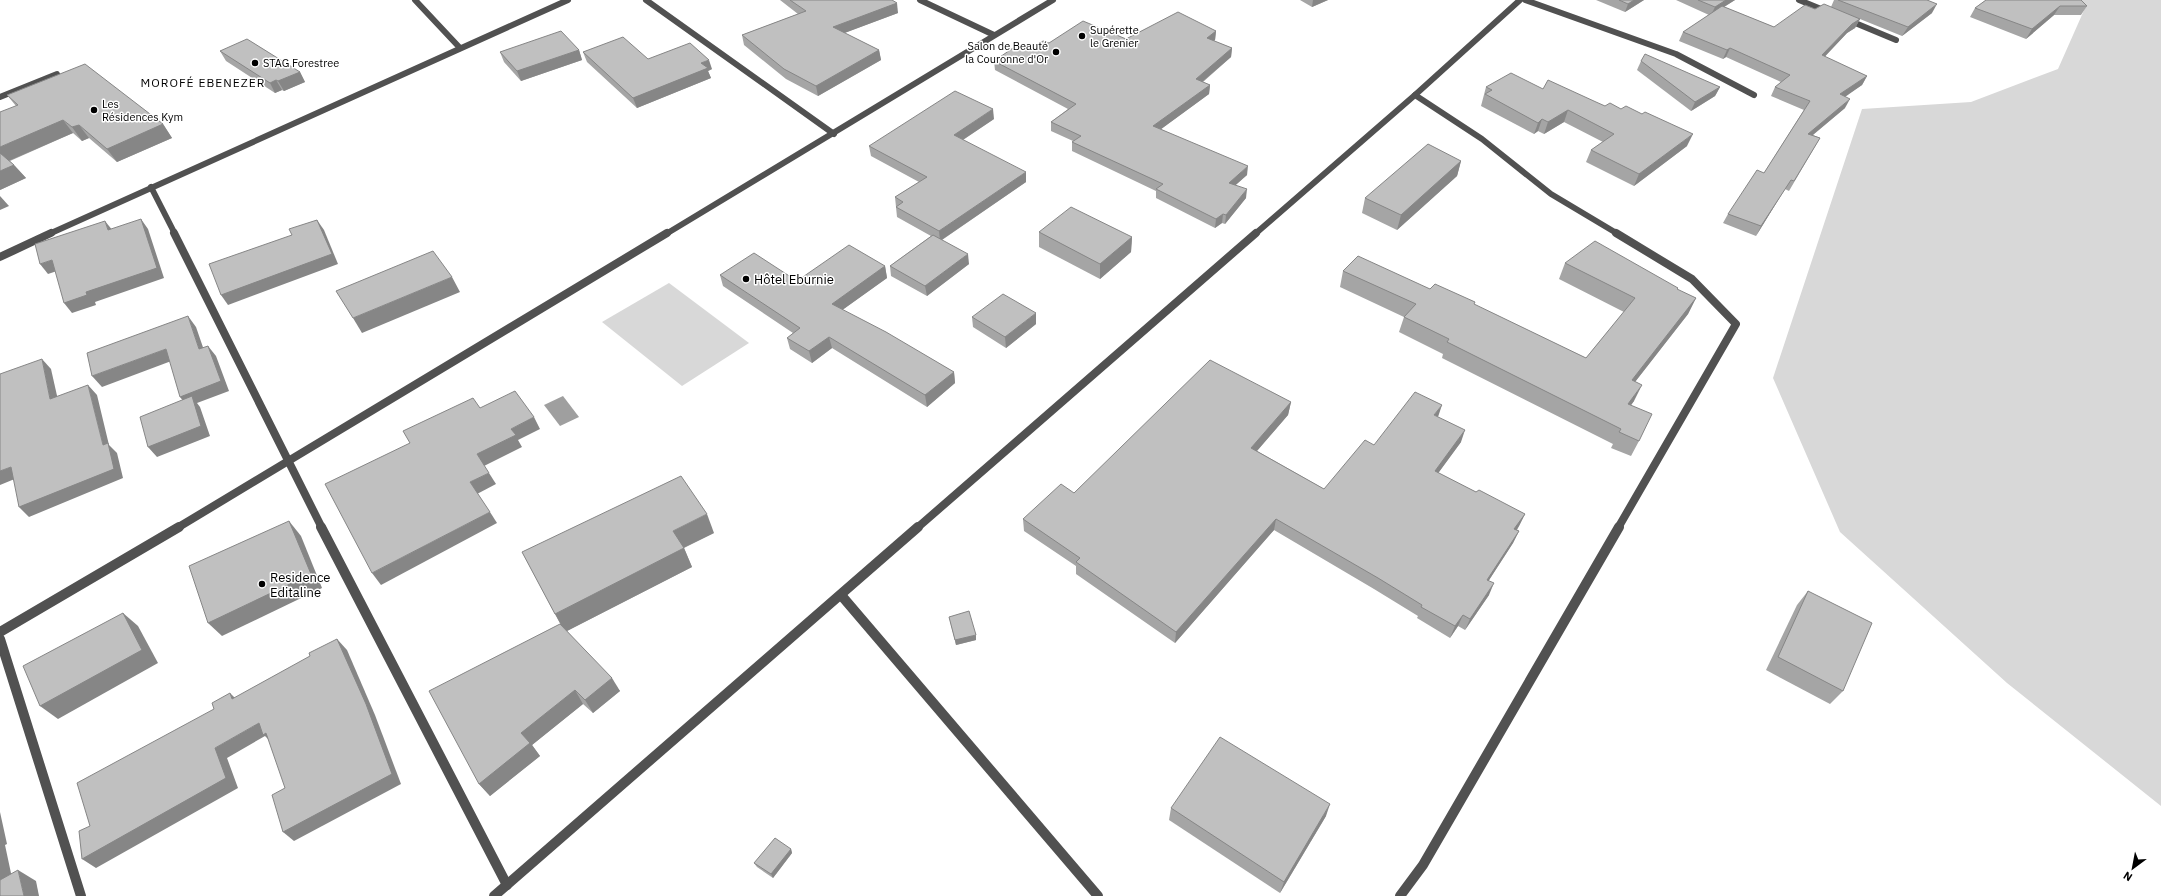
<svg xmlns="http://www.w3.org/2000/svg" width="2161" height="896" font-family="'IBM Plex Sans',sans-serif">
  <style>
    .green { fill: #d8d8d8 }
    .water { fill: #9f9f9f }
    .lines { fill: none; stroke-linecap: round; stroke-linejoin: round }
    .minor-far2 { stroke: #515151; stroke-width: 6 }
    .minor-far1 { stroke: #515151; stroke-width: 8 }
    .minor { stroke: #515151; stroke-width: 10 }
    .wall { fill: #a5a5a5 }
    .shaded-wall { fill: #868686 }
    .building { fill: #c0c0c0; stroke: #868686 }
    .poi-dot { fill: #000; stroke: #fff; stroke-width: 1.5 }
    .labels { text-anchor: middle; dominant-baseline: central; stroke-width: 3; stroke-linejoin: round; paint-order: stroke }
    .far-poi-label { font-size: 11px; fill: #000; stroke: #fff; text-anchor: start }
    .far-neighbourhood-label { font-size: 12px; letter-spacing: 1px; fill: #000; stroke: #fff }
    .poi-label { font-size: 13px; fill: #000; stroke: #fff; text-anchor: start }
  </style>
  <rect width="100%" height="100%" fill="#fff"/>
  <g class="green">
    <path d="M 2080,0 L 2161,0 L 2161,806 L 2007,683 L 1840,532 L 1773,378 L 1862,109 L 1971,102 L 2058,69 L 2085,8 Z"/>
    <path d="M 669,283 L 749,343 L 682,386 L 602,322 Z"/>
  </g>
  <path class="water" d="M 563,396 L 579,417 L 560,426 L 544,405 Z"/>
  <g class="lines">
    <g class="minor-far2">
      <path d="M 415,0 L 460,48"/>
      <path d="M 646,0 L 834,134"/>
      <path d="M 920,0 L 994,35"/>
      <path d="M 1525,0 L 1676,54 L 1754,95"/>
      <path d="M 1799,0 L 1826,11"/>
      <path d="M 1848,20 L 1896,40"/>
      <path d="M 1415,95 L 1482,139 L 1551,194 L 1618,234"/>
      <path d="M 0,97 L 57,74"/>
      <path d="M 151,187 L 175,234"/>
      <path d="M 49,234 L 568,0"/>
      <path d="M 666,234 L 1053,0"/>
      <path d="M 1255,234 L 1415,95 L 1520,0"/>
    </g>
    <g class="minor-far1">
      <path d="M 174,233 L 322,528"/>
      <path d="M 1616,233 L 1692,279 L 1736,324 L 1618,528"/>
      <path d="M 0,257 L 51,233"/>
      <path d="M 177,528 L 667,233"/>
      <path d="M 917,528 L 1256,233"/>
    </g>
    <g class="minor">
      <path d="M 321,527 L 507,885"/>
      <path d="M 841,595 L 1098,896"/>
      <path d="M 0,632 L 179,527"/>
      <path d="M 0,639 L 81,896"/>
      <path d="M 494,896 L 918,527"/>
      <path d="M 1400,896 L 1423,865 L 1619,527"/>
    </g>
  </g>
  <g class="wall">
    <path d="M 780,0 L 892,0 L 898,13 L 844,33 L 879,50 L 881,60 L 818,96 L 786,79 L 744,45 L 742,35 L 798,14 Z"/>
    <path d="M 1300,0 L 1328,0 L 1312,7 Z"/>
    <path d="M 1596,0 L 1644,0 L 1625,12 Z"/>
    <path d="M 1676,0 L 1735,0 L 1724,7 L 1774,27 L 1815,9 L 1831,7 L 1834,0 L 1928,0 L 1932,13 L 1902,36 L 1860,19 L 1855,28 L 1847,33 L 1824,57 L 1867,76 L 1862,85 L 1845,96 L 1845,108 L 1813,135 L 1820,138 L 1789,191 L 1785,189 L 1756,236 L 1723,223 L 1728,214 L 1764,173 L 1804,110 L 1771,96 L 1775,87 L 1781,82 L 1726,57 L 1723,59 L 1679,41 L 1683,32 L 1709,15 Z"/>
    <path d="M 1986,0 L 2087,6 L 2081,15 L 2054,15 L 2026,39 L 1970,17 L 1975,8 Z"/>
    <path d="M 1216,31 L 1215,40 L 1214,41 L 1232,48 L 1231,57 L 1203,82 L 1210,85 L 1209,94 L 1161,129 L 1247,175 L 1235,185 L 1246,198 L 1225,224 L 1222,223 L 1215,228 L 1156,198 L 1156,191 L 1072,151 L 1072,142 L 1073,141 L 1051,131 L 1051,122 L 1068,109 L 995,70 L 994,61 L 1028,51 L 1049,43 L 1126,39 Z"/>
    <path d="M 579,50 L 582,60 L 521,81 L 504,62 L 500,52 Z"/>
    <path d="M 220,51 L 300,72 L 305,82 L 284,91 L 282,90 L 275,93 L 226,61 Z"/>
    <path d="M 583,52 L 648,59 L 712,69 L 708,71 L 711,78 L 637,108 L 587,62 Z"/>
    <path d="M 1641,61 L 1720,87 L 1715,96 L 1691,111 L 1637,70 Z"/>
    <path d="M 1486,87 L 1543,89 L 1687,146 L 1634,186 L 1586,162 L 1591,150 L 1603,142 L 1564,122 L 1544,134 L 1538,131 L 1534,134 L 1481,106 Z"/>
    <path d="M 7,95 L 163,124 L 172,138 L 117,162 L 89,138 L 82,141 L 73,133 L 10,161 L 14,165 L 26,178 L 0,190 L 16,106 Z"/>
    <path d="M 994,119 L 963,140 L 1026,182 L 942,240 L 969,264 L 927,296 L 891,276 L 890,266 L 931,236 L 897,217 L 895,197 L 919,182 L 871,156 L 869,146 Z"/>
    <path d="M 1461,161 L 1457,176 L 1397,230 L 1362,213 L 1365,198 Z"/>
    <path d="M 1039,232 L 1132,237 L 1131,252 L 1100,279 L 1039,247 Z"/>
    <path d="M 1565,263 L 1678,288 L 1677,290 L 1696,298 L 1688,314 L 1635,382 L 1634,401 L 1631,405 L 1639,441 L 1631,456 L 1611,448 L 1613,444 L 1442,358 L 1443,354 L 1399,332 L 1404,317 L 1340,287 L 1343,271 L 1430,289 L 1474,305 L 1586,358 L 1624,312 L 1559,279 Z"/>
    <path d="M 885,266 L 887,278 L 842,310 L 954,372 L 955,383 L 927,407 L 832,348 L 812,363 L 790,349 L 787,338 L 793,333 L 723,286 L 720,275 L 797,281 Z"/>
    <path d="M 972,317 L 1036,324 L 1006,348 L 973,327 Z"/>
    <path d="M 1291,402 L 1288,415 L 1257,451 L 1324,489 L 1374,445 L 1438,417 L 1461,442 L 1438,473 L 1476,492 L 1525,514 L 1517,530 L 1519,531 L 1513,543 L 1489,580 L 1489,595 L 1465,630 L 1458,626 L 1450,638 L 1417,618 L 1418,616 L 1374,589 L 1274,530 L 1175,643 L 1076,574 L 1076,566 L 1024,531 L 1023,519 L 1074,493 Z"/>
    <path d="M 714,533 L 684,548 L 692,567 L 567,631 L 620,691 L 593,713 L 583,704 L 532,745 L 540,756 L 490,796 L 479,784 L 562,627 L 522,552 Z"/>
    <path d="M 1808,591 L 1843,691 L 1830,704 L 1766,670 L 1797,605 Z"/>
    <path d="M 949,617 L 976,640 L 956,645 Z"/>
    <path d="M 1171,808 L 1326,816 L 1280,893 L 1169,820 Z"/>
    <path d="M 791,849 L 792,853 L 773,878 L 757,867 L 754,863 Z"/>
  </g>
  <g class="shaded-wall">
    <path d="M 1313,0 L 1328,0 L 1312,7 Z"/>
    <path d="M 1634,0 L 1644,0 L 1625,12 L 1628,4 Z"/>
    <path d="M 1726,0 L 1735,0 L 1711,15 L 1715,7 Z"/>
    <path d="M 897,3 L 898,13 L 834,37 L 833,27 Z"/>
    <path d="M 1937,4 L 1932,13 L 1902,36 L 1908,27 Z"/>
    <path d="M 2060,6 L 2054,15 L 2026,39 L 2032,29 Z"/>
    <path d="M 1860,19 L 1855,28 L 1847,33 L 1817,65 L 1822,55 L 1852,24 Z"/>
    <path d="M 1216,31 L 1215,40 L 1206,47 L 1207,38 Z"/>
    <path d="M 1232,48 L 1231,57 L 1195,88 L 1196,79 Z"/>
    <path d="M 1730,48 L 1726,57 L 1723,59 L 1727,50 Z"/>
    <path d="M 579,50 L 582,60 L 521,81 L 517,71 Z"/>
    <path d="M 879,50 L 881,60 L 818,96 L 816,86 Z"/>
    <path d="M 709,60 L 712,69 L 708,71 L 711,78 L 637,108 L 633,98 L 701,63 Z"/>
    <path d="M 300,72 L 305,82 L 284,91 L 278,81 Z"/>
    <path d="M 1867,76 L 1862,85 L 1835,104 L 1840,94 Z"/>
    <path d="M 276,80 L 282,90 L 275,93 L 270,83 Z"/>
    <path d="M 1210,85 L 1209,94 L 1153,135 L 1153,126 Z"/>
    <path d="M 1720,87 L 1715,96 L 1691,111 L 1695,102 Z"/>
    <path d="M 1850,99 L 1845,108 L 1803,143 L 1808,134 Z"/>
    <path d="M 993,109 L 994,119 L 955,145 L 954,135 Z"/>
    <path d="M 1568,110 L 1564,122 L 1544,134 L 1548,122 Z"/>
    <path d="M 1542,119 L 1538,131 L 1534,134 L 1538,123 Z"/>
    <path d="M 63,120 L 73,133 L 6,162 L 0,155 L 0,147 Z"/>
    <path d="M 163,124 L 172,138 L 117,162 L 107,149 Z"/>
    <path d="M 79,125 L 89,138 L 82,141 L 72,127 Z"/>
    <path d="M 1693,134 L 1687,146 L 1634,186 L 1639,174 Z"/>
    <path d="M 1461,161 L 1457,176 L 1397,230 L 1401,215 Z"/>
    <path d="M 14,165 L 26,178 L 0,190 L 0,171 Z"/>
    <path d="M 1248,166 L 1247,175 L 1228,192 L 1229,183 Z"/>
    <path d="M 1026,172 L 1026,182 L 940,241 L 939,231 Z"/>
    <path d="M 1791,180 L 1785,189 L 1756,236 L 1761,226 Z"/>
    <path d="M 1247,189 L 1246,198 L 1225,224 L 1226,215 Z"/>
    <path d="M 0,196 L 9,206 L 0,210 Z"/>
    <path d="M 1223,214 L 1222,223 L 1215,228 L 1216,219 Z"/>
    <path d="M 141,219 L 148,229 L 164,278 L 95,302 L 96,305 L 72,313 L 64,303 L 86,292 Z"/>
    <path d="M 317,220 L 324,230 L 338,264 L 228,305 L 221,295 Z"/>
    <path d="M 105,221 L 113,231 L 108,230 Z"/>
    <path d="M 1132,237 L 1131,252 L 1100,279 L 1100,264 Z"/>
    <path d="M 968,254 L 969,264 L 927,296 L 925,286 Z"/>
    <path d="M 52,260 L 60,270 L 48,274 L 40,264 Z"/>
    <path d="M 885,266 L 887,278 L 834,316 L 832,304 Z"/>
    <path d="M 452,277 L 460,292 L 362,333 L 353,318 Z"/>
    <path d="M 1696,298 L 1688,314 L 1624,396 L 1632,380 Z"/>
    <path d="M 1036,313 L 1036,324 L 1006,348 L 1005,337 Z"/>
    <path d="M 188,316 L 196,327 L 207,359 L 199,349 Z"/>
    <path d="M 829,337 L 832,348 L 812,363 L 809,351 Z"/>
    <path d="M 208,346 L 216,356 L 229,391 L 197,403 L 200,407 L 210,436 L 157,457 L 148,447 L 188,407 L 180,397 Z"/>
    <path d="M 166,349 L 174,360 L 102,387 L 92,376 Z"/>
    <path d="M 42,359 L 51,369 L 60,409 L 50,399 Z"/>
    <path d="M 954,372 L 955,383 L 927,407 L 925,395 Z"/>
    <path d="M 88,385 L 97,395 L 109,445 L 117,453 L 123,478 L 29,517 L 19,507 L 103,445 Z"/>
    <path d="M 1642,385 L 1634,401 L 1620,420 L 1628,404 Z"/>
    <path d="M 1291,402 L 1288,415 L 1249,460 L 1251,448 Z"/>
    <path d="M 1442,405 L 1438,417 L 1434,415 Z"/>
    <path d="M 534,417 L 540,429 L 518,440 L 522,447 L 484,466 L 477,454 L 511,429 Z"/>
    <path d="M 1465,430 L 1461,442 L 1431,483 L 1435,471 Z"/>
    <path d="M 11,467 L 22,476 L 0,485 L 0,471 Z"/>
    <path d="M 489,473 L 496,484 L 477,494 L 470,482 Z"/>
    <path d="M 490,512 L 497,523 L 381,585 L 372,573 Z"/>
    <path d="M 707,514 L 714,533 L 681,549 L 673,531 Z"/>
    <path d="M 1525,514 L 1519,526 L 1509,541 L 1514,529 Z"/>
    <path d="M 1276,519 L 1274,530 L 1175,643 L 1176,632 Z"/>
    <path d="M 289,521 L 301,536 L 322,588 L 222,636 L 208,623 Z"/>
    <path d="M 1519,531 L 1513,543 L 1482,591 L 1487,580 Z"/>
    <path d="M 684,548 L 692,567 L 565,632 L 555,614 Z"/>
    <path d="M 1494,583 L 1489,595 L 1465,630 L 1470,619 Z"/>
    <path d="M 123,613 L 138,626 L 158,663 L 58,719 L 40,706 Z"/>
    <path d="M 1463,615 L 1458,626 L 1450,638 L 1455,626 Z"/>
    <path d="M 976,635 L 976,640 L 956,645 L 955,640 Z"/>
    <path d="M 337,639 L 347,650 L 375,715 L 401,784 L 294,841 L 283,832 Z"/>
    <path d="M 612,678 L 620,691 L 593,713 L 585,700 Z"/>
    <path d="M 575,690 L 583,704 L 532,745 L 540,756 L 490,796 L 479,784 L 521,733 Z"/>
    <path d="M 230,693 L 241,704 L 232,699 Z"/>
    <path d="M 259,723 L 274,745 L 265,736 L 227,758 L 238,788 L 96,868 L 82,859 L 215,748 Z"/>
    <path d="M 1330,804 L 1326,816 L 1280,893 L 1284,882 Z"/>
    <path d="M 0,812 L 7,844 L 5,845 L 15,892 L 0,883 Z"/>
    <path d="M 791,849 L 792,853 L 773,878 L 771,874 Z"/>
    <path d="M 18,870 L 36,881 L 39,896 L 24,896 Z"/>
  </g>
  <g class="building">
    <path d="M 790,0 L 892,0 L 897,3 L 833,27 L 879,50 L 816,86 L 784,69 L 742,35 L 806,11 Z"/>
    <path d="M 1619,0 L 1634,0 L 1628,4 Z"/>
    <path d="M 1698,0 L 1726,0 L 1715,7 Z"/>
    <path d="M 1838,0 L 1927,0 L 1937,4 L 1908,27 Z"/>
    <path d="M 1986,0 L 2081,0 L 2087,6 L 2060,6 L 2032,29 L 1975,8 Z"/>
    <path d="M 1824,4 L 1860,19 L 1852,24 L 1822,55 L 1867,76 L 1840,94 L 1850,99 L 1808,134 L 1820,138 L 1794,181 L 1791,180 L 1761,226 L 1728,214 L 1757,170 L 1764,173 L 1810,101 L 1775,87 L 1790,75 L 1730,48 L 1727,50 L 1683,32 L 1722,6 L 1774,27 L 1805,5 L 1815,9 Z"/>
    <path d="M 1178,12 L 1216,31 L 1207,38 L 1232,48 L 1196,79 L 1210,85 L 1153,126 L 1248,166 L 1229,183 L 1247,189 L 1226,215 L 1223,214 L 1216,219 L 1156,189 L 1163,184 L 1072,142 L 1081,136 L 1051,122 L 1076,104 L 994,61 L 1016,46 L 1028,51 L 1043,41 L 1049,43 L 1083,21 L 1126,39 Z"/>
    <path d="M 561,31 L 579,50 L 517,71 L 500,52 Z"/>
    <path d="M 623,37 L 648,59 L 690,43 L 709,60 L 701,63 L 708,68 L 633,98 L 583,52 Z"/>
    <path d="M 247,39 L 300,72 L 278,81 L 276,80 L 270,83 L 220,51 Z"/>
    <path d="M 1645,54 L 1720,87 L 1695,102 L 1641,61 Z"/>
    <path d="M 85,64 L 163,124 L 107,149 L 79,125 L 72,127 L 63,120 L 0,147 L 0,112 L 18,105 L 7,95 Z"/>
    <path d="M 1511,73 L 1543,89 L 1548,80 L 1596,102 L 1605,106 L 1610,103 L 1621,109 L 1626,106 L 1642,114 L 1645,112 L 1693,134 L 1639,174 L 1591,150 L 1614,134 L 1568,110 L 1548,122 L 1542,119 L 1538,123 L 1485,94 L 1492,90 L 1486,87 Z"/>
    <path d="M 955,91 L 993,109 L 954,135 L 1026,172 L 939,231 L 896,207 L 903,202 L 895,197 L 927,177 L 869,146 Z"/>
    <path d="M 1428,144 L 1461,161 L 1401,215 L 1365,198 Z"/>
    <path d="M 0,153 L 14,165 L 0,171 Z"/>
    <path d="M 1071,207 L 1132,237 L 1100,264 L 1039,232 Z"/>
    <path d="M 141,219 L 157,268 L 86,292 L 87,295 L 64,303 L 52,260 L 40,264 L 35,244 L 105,221 L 108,230 Z"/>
    <path d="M 317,220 L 332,254 L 221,295 L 209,264 L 292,235 L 289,229 Z"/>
    <path d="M 933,235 L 968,254 L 925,286 L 890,266 Z"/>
    <path d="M 1595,241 L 1678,288 L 1677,289 L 1696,298 L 1632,380 L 1642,385 L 1628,404 L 1652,414 L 1639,441 L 1619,432 L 1621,429 L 1447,342 L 1449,339 L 1404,317 L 1416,304 L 1343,271 L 1358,256 L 1430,289 L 1435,284 L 1475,302 L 1474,304 L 1586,358 L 1635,298 L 1565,263 Z"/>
    <path d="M 849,245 L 885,266 L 832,304 L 886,332 L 954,372 L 925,395 L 829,337 L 809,351 L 787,338 L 800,328 L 720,275 L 754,253 L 797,281 Z"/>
    <path d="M 433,251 L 452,277 L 353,318 L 336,291 Z"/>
    <path d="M 1003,294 L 1036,313 L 1005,337 L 972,317 Z"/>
    <path d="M 188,316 L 199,349 L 208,346 L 221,381 L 180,397 L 166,349 L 92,376 L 87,353 Z"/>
    <path d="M 42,359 L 50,399 L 88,385 L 103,445 L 108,443 L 114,469 L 19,507 L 11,467 L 0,471 L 0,374 Z"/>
    <path d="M 1210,360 L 1291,402 L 1251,448 L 1324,489 L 1365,440 L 1374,445 L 1415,392 L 1442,405 L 1434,415 L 1465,430 L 1435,471 L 1476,492 L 1479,490 L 1525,514 L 1514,529 L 1519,531 L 1487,580 L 1494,583 L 1470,619 L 1463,615 L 1455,626 L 1421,607 L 1422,605 L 1378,578 L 1276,519 L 1176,632 L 1076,562 L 1080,558 L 1023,519 L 1061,484 L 1074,493 Z"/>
    <path d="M 515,391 L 534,417 L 511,429 L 516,435 L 477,454 L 489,473 L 470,482 L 490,512 L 372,573 L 325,484 L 410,443 L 403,431 L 473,398 L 480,408 Z"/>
    <path d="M 192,396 L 201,426 L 148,447 L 140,417 Z"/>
    <path d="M 681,476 L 707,514 L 673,531 L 684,548 L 555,614 L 522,552 Z"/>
    <path d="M 289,521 L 311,574 L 208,623 L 189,566 Z"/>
    <path d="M 1808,591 L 1872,623 L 1843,691 L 1778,657 Z"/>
    <path d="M 969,611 L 976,635 L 955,640 L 949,617 Z"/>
    <path d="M 123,613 L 142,650 L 40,706 L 23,666 Z"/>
    <path d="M 560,624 L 612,678 L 585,700 L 575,690 L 521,733 L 530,743 L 479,784 L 429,691 Z"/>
    <path d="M 337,639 L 366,704 L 392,774 L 283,832 L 272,795 L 285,788 L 266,733 L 263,735 L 259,723 L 215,748 L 226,778 L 82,859 L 79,831 L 90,826 L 77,783 L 214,709 L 212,703 L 230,693 L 232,699 L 310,656 L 309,653 Z"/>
    <path d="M 1220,737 L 1330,804 L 1284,882 L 1171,808 Z"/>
    <path d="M 775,838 L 791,849 L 771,874 L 754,863 Z"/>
    <path d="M 18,870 L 24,896 L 0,896 L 0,880 Z"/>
  </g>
  <g class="poi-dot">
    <circle cx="1082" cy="36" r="4"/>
    <circle cx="1056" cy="52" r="4"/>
    <circle cx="255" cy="63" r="4"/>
    <circle cx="94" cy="110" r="4"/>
    <circle cx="746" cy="279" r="4"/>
    <circle cx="262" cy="584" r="4"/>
  </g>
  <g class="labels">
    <g class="far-poi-label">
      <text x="1090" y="30">Supérette<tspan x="1090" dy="13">le Grenier</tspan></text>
      <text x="1048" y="46" text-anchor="end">Salon de Beauté<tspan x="1048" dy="13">la Couronne d'Or</tspan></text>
      <text x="263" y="63">STAG Forestree</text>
      <text x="102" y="104">Les<tspan x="102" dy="13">Résidences Kym</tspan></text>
    </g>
    <g class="far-neighbourhood-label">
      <text x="203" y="82">MOROFÉ EBENEZER</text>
    </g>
    <g class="poi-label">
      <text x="754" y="279">Hôtel Eburnie</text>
      <text x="270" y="577">Residence<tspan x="270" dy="15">Editaline</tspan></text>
    </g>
  </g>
  <g transform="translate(2133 868) rotate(212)" stroke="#ffffff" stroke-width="3" paint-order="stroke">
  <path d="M0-3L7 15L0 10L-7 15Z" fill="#000000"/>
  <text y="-6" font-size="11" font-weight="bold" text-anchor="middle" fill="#000000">N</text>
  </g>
</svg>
